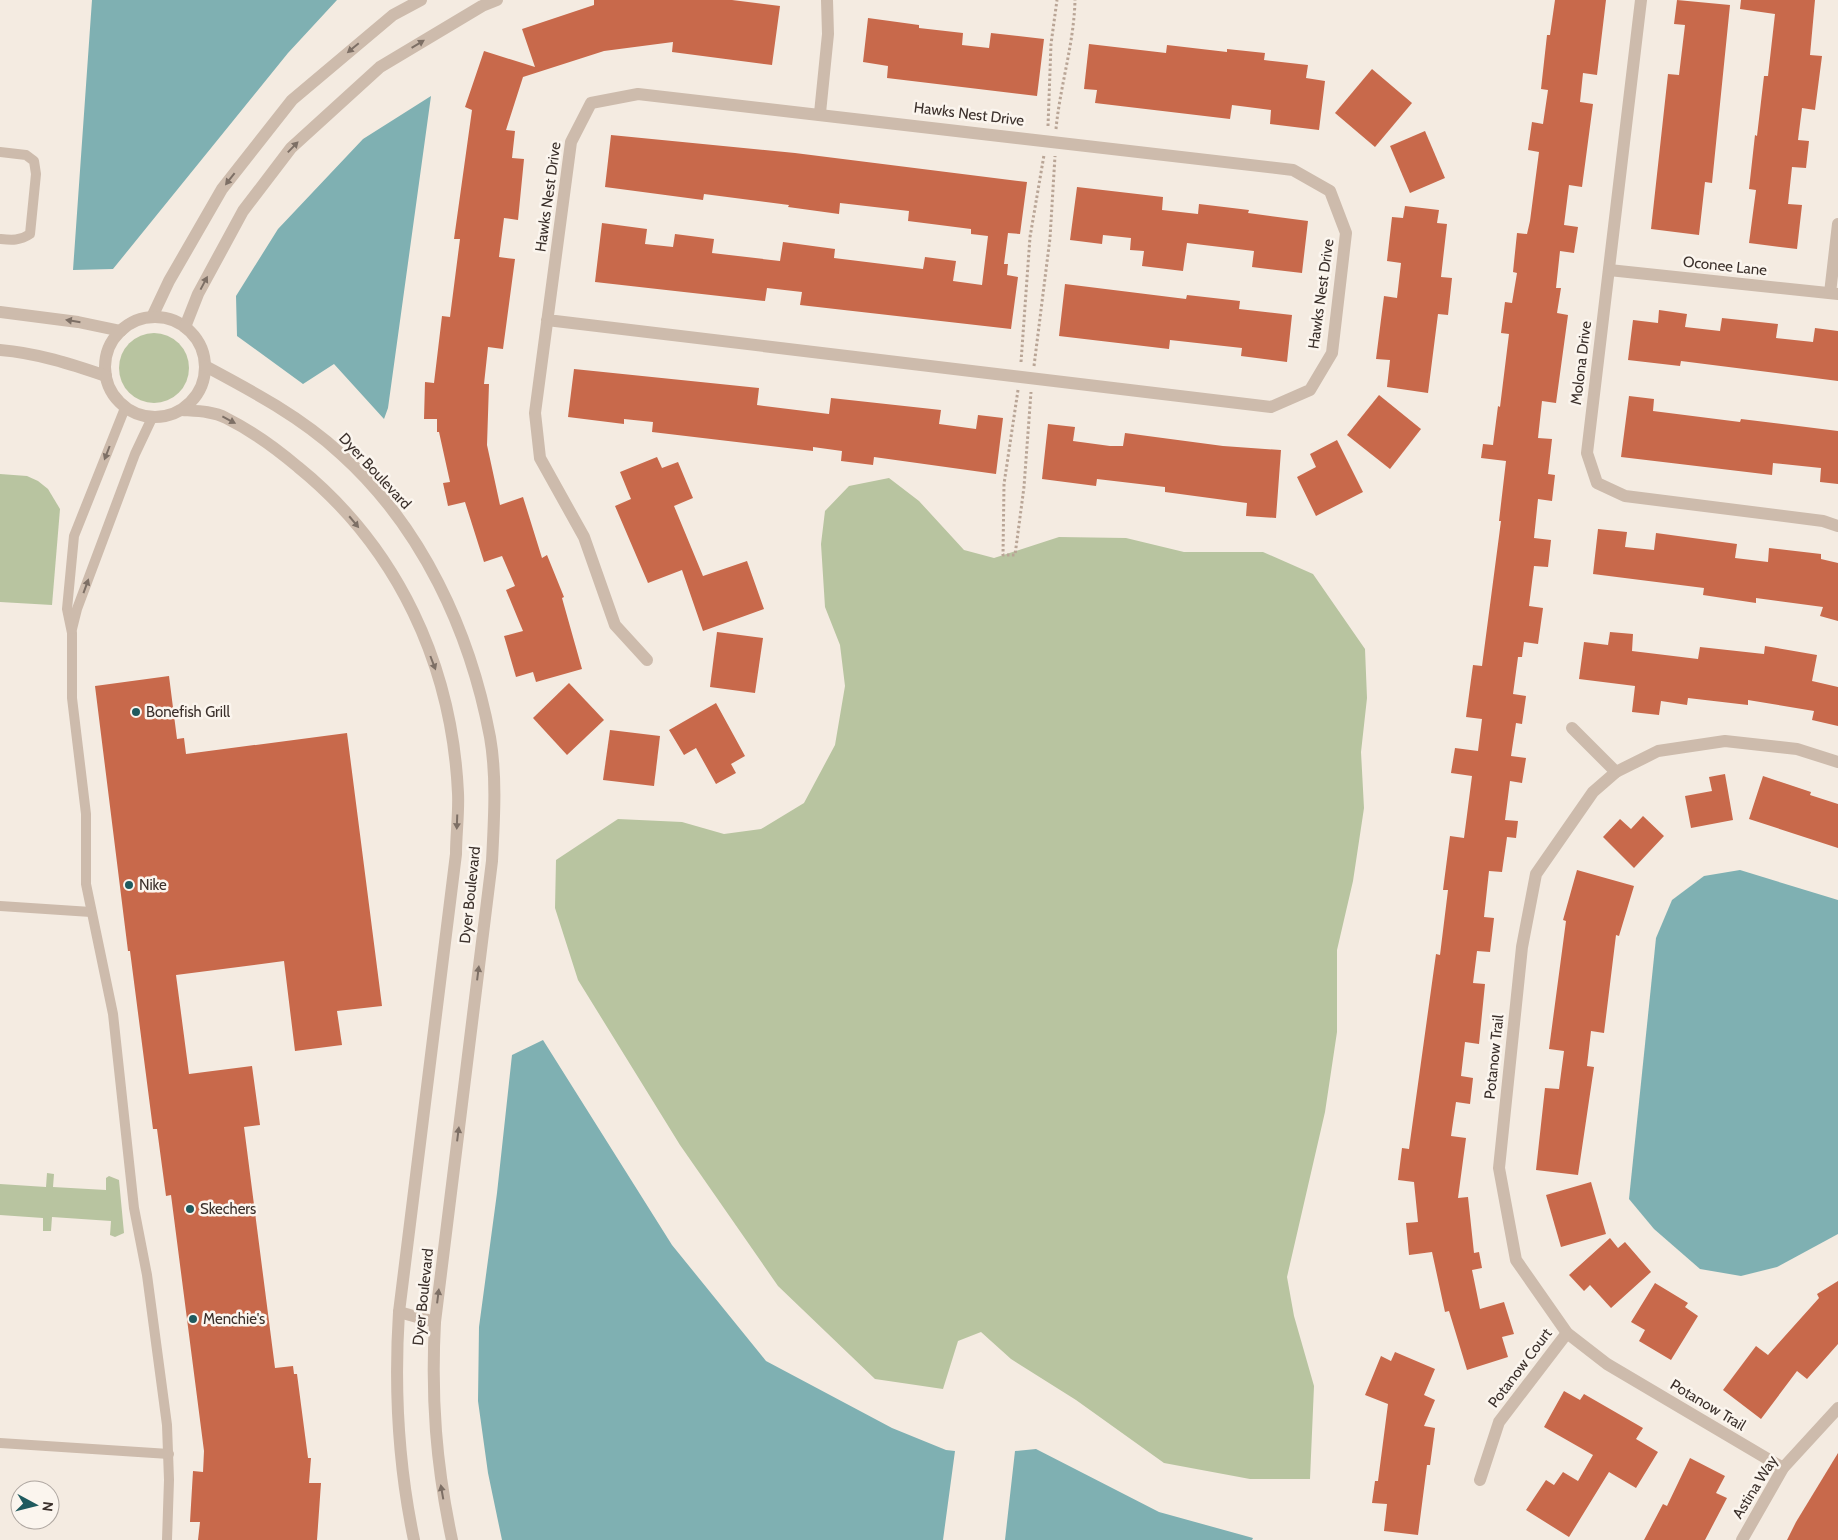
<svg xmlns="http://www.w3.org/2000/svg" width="1838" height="1540" font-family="Cabin,sans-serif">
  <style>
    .green { fill: #b8c4a0 }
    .water { fill: #7fb0b2 }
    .building { fill: #c8694b }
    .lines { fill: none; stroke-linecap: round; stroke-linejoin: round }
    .path { stroke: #b9a596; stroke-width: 3; stroke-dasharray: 2.5 2.5; stroke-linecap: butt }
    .service { stroke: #cdbbac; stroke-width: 10 }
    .minor { stroke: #cdbbac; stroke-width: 12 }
    .tertiary { stroke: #cdbbac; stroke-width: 12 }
    .oneway { fill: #7d6f65 }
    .poi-dot { fill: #1f5a5e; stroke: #fbf5ee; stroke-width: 2 }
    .labels { text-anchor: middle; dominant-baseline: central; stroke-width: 5; stroke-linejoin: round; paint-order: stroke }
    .street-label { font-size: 15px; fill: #3b302b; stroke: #fbf5ee }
    .poi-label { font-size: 15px; fill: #3b302b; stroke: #fbf5ee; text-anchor: start }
  </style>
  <rect width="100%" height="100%" fill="#f4ebe1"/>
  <g class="green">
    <circle cx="154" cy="368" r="35"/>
    <path d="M 0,474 L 27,476 L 38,481 L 48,489 L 60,509 L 52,605 L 0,602 Z"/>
    <path d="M 889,478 L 919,501 L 964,550 L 994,558 L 1059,537 L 1126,538 L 1184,552 L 1263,552 L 1313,574 L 1365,649 L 1367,698 L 1361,752 L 1364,808 L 1353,881 L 1337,950 L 1337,1032 L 1325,1112 L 1287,1277 L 1294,1316 L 1314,1386 L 1310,1479 L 1250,1479 L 1164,1463 L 1076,1400 L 1011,1359 L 981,1332 L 958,1341 L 943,1389 L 875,1379 L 778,1286 L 680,1145 L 578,980 L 555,908 L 556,860 L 618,819 L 682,822 L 724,834 L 761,829 L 804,803 L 835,745 L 845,686 L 840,645 L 825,607 L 821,544 L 825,511 L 849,486 Z"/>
    <path d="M 47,1173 L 54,1174 L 53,1187 L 106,1190 L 106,1178 L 109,1176 L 119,1180 L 124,1233 L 115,1237 L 110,1235 L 111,1221 L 52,1217 L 51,1231 L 43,1231 L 43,1218 L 0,1215 L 0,1184 L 46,1187 Z"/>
  </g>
  <g class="water">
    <path d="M 92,0 L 337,0 L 288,53 L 113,269 L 73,270 Z"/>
    <path d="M 431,96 L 388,408 L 384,419 L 334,364 L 303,384 L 237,336 L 236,296 L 278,229 L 363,139 Z"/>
    <path d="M 1740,870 L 1838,900 L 1838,1234 L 1777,1267 L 1741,1276 L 1700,1269 L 1654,1229 L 1629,1199 L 1656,938 L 1672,900 L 1704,876 Z"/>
    <path d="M 543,1040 L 672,1245 L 766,1361 L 892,1428 L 946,1450 L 955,1451 L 943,1540 L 502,1540 L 488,1473 L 478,1401 L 479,1327 L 497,1193 L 512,1055 Z"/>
    <path d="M 1036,1449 L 1159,1512 L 1253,1538 L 1252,1540 L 1005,1540 L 1015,1451 Z"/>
  </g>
  <g class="building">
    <path d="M 594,0 L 732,0 L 780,6 L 772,65 L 672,52 L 673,42 L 604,51 L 523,77 L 506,130 L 515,131 L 512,158 L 524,159 L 518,220 L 504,218 L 499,257 L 515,259 L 503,349 L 488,347 L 484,384 L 489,384 L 487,445 L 500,505 L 523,497 L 542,558 L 547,555 L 564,597 L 562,598 L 582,669 L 536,682 L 533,672 L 516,677 L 504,636 L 523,631 L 506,590 L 515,586 L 502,556 L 484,562 L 465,502 L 448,506 L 443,483 L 450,482 L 439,432 L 437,432 L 437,419 L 424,419 L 425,382 L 434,383 L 442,316 L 450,317 L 460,239 L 454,239 L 472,110 L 465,107 L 484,51 L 535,67 L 522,29 L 594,5 Z"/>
    <path d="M 1555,0 L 1606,0 L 1597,75 L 1583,73 L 1580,102 L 1593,104 L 1582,187 L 1569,185 L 1564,225 L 1578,227 L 1574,253 L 1560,251 L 1556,288 L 1561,288 L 1557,313 L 1568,315 L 1556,403 L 1542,401 L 1538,438 L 1552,439 L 1548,474 L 1555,475 L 1552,501 L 1538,499 L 1534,538 L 1551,540 L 1548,567 L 1534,566 L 1529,606 L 1543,608 L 1538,644 L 1524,642 L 1522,657 L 1518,657 L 1513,694 L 1526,696 L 1522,724 L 1516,723 L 1511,756 L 1526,758 L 1522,783 L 1510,781 L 1505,820 L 1518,821 L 1516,838 L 1507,837 L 1502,872 L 1489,871 L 1484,917 L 1494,918 L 1490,952 L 1477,951 L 1473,983 L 1485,984 L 1479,1044 L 1465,1042 L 1461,1076 L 1473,1078 L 1470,1104 L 1456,1102 L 1451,1136 L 1466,1138 L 1458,1198 L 1468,1197 L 1474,1253 L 1479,1252 L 1482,1268 L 1472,1270 L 1480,1309 L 1504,1302 L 1514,1334 L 1502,1337 L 1508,1357 L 1467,1370 L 1449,1311 L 1445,1312 L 1432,1252 L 1409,1255 L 1406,1223 L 1418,1222 L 1414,1182 L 1398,1180 L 1402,1148 L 1409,1149 L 1436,954 L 1440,955 L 1448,890 L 1443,890 L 1450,836 L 1464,838 L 1472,776 L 1451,773 L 1455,748 L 1478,751 L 1482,719 L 1466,717 L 1473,665 L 1482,666 L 1501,521 L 1499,521 L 1506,461 L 1481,458 L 1483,444 L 1493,445 L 1498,406 L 1500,407 L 1509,334 L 1501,333 L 1505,302 L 1512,303 L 1517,273 L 1513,272 L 1517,233 L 1527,234 L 1530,221 L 1539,152 L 1528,150 L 1532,122 L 1543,124 L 1548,90 L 1541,89 L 1547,35 L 1550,35 Z"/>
    <path d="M 1677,0 L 1730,5 L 1712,183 L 1705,182 L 1699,235 L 1651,229 L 1668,74 L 1679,75 L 1685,25 L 1674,24 Z"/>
    <path d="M 1741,0 L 1815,0 L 1810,55 L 1822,56 L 1815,110 L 1802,108 L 1798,140 L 1809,141 L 1806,168 L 1792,167 L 1788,204 L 1802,205 L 1797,249 L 1749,243 L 1756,190 L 1749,189 L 1755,135 L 1757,136 L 1764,76 L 1768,76 L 1775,14 L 1740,9 Z"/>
    <path d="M 868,18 L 919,25 L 919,28 L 963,33 L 962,45 L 989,48 L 991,33 L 1044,39 L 1037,96 L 887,78 L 888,66 L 863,62 Z"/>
    <path d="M 1089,44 L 1166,53 L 1167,45 L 1227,52 L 1227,49 L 1265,53 L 1264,60 L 1308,65 L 1306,78 L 1325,81 L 1319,130 L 1270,124 L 1271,110 L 1232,105 L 1230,119 L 1095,103 L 1097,90 L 1084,89 Z"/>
    <path d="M 1372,69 L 1412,103 L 1375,147 L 1335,113 Z"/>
    <path d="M 1425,131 L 1445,178 L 1410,193 L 1390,146 Z"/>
    <path d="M 611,135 L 795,153 L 1027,182 L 1020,234 L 1008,233 L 1004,264 L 1008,264 L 1007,275 L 1018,277 L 1011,329 L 800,305 L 802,292 L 767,288 L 765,301 L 595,282 L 602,223 L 647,229 L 645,244 L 673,247 L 675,234 L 714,239 L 712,253 L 780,261 L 783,242 L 835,249 L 834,258 L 923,269 L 925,257 L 956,261 L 953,281 L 982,285 L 988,236 L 971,234 L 971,229 L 908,221 L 909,211 L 840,203 L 839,214 L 788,207 L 789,205 L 704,194 L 703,200 L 605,187 Z"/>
    <path d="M 1077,187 L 1163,197 L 1162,210 L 1198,214 L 1199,204 L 1249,210 L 1248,213 L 1308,221 L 1302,273 L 1252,267 L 1254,251 L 1187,243 L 1183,271 L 1142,266 L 1144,251 L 1130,250 L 1131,238 L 1103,235 L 1102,244 L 1070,240 Z"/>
    <path d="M 1405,206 L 1439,210 L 1437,223 L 1447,224 L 1441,277 L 1452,278 L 1448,315 L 1438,314 L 1428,393 L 1387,387 L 1390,360 L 1376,359 L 1384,296 L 1397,298 L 1401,263 L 1387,261 L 1392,217 L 1403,218 Z"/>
    <path d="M 1065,284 L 1186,299 L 1187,295 L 1240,301 L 1239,309 L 1292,315 L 1287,362 L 1241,356 L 1242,348 L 1170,340 L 1169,349 L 1059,336 Z"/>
    <path d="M 1659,310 L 1687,314 L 1685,327 L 1720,331 L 1722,318 L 1778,324 L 1776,338 L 1813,342 L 1815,328 L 1838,331 L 1838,381 L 1681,361 L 1680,366 L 1628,360 L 1633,320 L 1658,323 Z"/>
    <path d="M 574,369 L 759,388 L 757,405 L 829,414 L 831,398 L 941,410 L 939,424 L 976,429 L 978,415 L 1003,418 L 996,474 L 874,457 L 873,465 L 841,461 L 842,451 L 813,447 L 813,451 L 652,432 L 653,422 L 624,419 L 624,424 L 568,417 Z"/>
    <path d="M 1379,395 L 1421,429 L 1390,469 L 1347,435 Z"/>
    <path d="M 1629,396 L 1654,399 L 1653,411 L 1740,422 L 1741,419 L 1838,431 L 1838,484 L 1820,482 L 1821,468 L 1773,463 L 1772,475 L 1621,457 Z"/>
    <path d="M 1048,424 L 1075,427 L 1073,441 L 1110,446 L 1123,446 L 1125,433 L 1223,446 L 1281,450 L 1276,518 L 1246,516 L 1247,503 L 1165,492 L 1165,487 L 1097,479 L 1096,486 L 1042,479 Z"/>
    <path d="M 1337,440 L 1363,492 L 1316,516 L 1297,477 L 1316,467 L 1310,454 Z"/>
    <path d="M 657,457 L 662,468 L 678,462 L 693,498 L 674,506 L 703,576 L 747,561 L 764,609 L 703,631 L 682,570 L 648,583 L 615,506 L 631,499 L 620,472 Z"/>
    <path d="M 1598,529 L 1627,532 L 1625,547 L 1654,550 L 1656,533 L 1737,544 L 1735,558 L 1768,562 L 1769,548 L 1821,554 L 1821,559 L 1838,563 L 1838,621 L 1820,616 L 1823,607 L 1756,598 L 1756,603 L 1703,595 L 1704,588 L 1593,574 Z"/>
    <path d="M 717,632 L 763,638 L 755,693 L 710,687 Z"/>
    <path d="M 1610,632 L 1633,634 L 1632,651 L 1698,659 L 1700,647 L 1764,654 L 1765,646 L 1817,655 L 1812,681 L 1838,687 L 1838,726 L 1812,720 L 1814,711 L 1748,700 L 1748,705 L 1688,698 L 1687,705 L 1661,701 L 1659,715 L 1632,712 L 1635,686 L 1579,679 L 1584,642 L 1608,645 Z"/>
    <path d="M 169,676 L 177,739 L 184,738 L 186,754 L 347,733 L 382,1006 L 337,1011 L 342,1045 L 295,1051 L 284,961 L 176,975 L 189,1074 L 252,1066 L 260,1125 L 244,1127 L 275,1368 L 293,1366 L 294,1374 L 297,1374 L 308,1458 L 311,1458 L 309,1483 L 321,1483 L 317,1540 L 198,1540 L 200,1522 L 190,1522 L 193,1471 L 203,1472 L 204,1451 L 171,1195 L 166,1196 L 157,1129 L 153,1129 L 130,951 L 128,951 L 95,686 Z"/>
    <path d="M 569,683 L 604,720 L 567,755 L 533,718 Z"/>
    <path d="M 716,703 L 745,756 L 731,764 L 736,773 L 716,784 L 696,748 L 684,755 L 669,730 Z"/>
    <path d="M 610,730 L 660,736 L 654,786 L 603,780 Z"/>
    <path d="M 1725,774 L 1733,820 L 1691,828 L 1685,796 L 1712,791 L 1709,777 Z"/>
    <path d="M 1763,776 L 1811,792 L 1810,795 L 1838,804 L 1838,848 L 1749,819 Z"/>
    <path d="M 1643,816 L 1664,836 L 1634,868 L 1603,837 L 1620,819 L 1631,829 Z"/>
    <path d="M 1577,870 L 1634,886 L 1619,936 L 1616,935 L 1604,1033 L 1591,1031 L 1587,1066 L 1594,1067 L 1578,1175 L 1536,1170 L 1545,1088 L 1559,1089 L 1564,1051 L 1549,1049 L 1566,921 L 1563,920 Z"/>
    <path d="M 1591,1182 L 1606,1234 L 1561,1247 L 1546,1195 Z"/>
    <path d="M 1610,1238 L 1618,1248 L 1625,1242 L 1651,1272 L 1611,1308 L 1590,1285 L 1584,1291 L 1569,1275 Z"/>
    <path d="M 1838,1281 L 1838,1344 L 1807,1379 L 1797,1371 L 1761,1419 L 1723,1390 L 1756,1346 L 1768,1355 L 1819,1298 L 1817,1294 Z"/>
    <path d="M 1655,1283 L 1688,1303 L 1685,1307 L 1698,1316 L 1671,1360 L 1639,1341 L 1645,1330 L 1631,1322 Z"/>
    <path d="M 1395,1352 L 1435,1369 L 1424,1395 L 1435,1400 L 1424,1426 L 1435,1428 L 1430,1465 L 1427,1465 L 1418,1535 L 1384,1531 L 1387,1504 L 1372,1503 L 1375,1481 L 1378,1481 L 1388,1404 L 1365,1395 L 1381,1356 L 1391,1361 Z"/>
    <path d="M 1564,1391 L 1580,1400 L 1584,1394 L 1643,1428 L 1636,1439 L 1658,1452 L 1636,1488 L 1609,1472 L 1569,1537 L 1526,1510 L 1546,1480 L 1554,1485 L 1563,1472 L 1578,1481 L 1593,1455 L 1544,1427 Z"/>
    <path d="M 1838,1453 L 1838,1540 L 1787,1540 L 1796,1522 Z"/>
    <path d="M 1690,1458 L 1725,1476 L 1716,1493 L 1727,1498 L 1705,1540 L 1644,1540 L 1663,1504 L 1667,1506 Z"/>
  </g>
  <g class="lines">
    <g class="path">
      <path d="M 1048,126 L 1051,44 L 1057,0"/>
      <path d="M 1056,129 C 1060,86 1074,44 1075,0"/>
      <path d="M 1021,362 L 1030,237 L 1044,155"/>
      <path d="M 1034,366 L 1050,238 L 1055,156"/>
      <path d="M 1018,390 L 1004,484 L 1003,555 L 1015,555 L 1024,487 L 1031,392"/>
    </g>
    <g class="service">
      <path d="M 0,152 L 26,155 L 34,161 L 36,174 L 30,234 C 20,241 11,240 0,239"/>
      <path d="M 125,408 L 74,536 L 67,609 L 72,633 L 72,698 L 86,814 L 86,884 L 113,1014 L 134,1208 L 147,1275 L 167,1425 L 169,1480 L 167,1540"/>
      <path d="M 72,629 L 77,609 L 135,454 L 152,418"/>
      <path d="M 0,906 L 91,912"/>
      <path d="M 0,1443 L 169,1454"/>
    </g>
    <g class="minor">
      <path d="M 1641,0 L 1587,453 L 1597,483 L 1625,496 L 1823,521 L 1838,526"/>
      <path d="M 820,113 L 828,34 L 827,0"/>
      <path d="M 1609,270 L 1838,294"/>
      <path d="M 1830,293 L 1838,224"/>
      <path d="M 547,320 L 1271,407 L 1310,390 L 1332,353 L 1346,233 L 1330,191 L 1293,170 L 638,94 L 591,103 L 571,142 L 535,413 L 540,458 L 584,537 L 615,625 L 647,660"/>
      <path d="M 1572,728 L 1616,772"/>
      <path d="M 399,1312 L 435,1322"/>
      <path d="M 1783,1468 L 1607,1364 L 1567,1333 L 1516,1260 L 1499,1168 L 1522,947 L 1536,874 L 1593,792 L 1616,772 L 1658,751 L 1725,741 L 1797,749 L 1838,762"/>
      <path d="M 1480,1480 L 1499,1422 L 1567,1333"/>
      <path d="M 1742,1540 L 1783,1468 L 1838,1408"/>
    </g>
    <g class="tertiary">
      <path d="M 0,312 L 78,322 L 121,331"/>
      <path d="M 152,317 L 169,281 L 222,189 L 292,100 L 393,15 L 421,0"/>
      <circle cx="155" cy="367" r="50"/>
      <path d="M 185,327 L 198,294 L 243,211 L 291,148 L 380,67 L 482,6 L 497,0"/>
      <path d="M 0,350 C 37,353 71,364 106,376"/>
      <path d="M 205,366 C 252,391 301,417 341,454 C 422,527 470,631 490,737 C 497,777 494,821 492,861 L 435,1322 C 431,1398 436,1465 452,1540"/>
      <path d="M 182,410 C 196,411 213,411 226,418 C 252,431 277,449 298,467 C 398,548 452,665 458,793 C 459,813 456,834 456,854 L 399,1312 C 394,1390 398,1464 414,1540"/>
    </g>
  </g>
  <defs><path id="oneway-solid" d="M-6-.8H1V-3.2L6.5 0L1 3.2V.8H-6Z" transform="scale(1.25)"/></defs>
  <g class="oneway">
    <use href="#oneway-solid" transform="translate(418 44) rotate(-31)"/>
    <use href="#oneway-solid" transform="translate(353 48) rotate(140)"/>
    <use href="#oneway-solid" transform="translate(293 147) rotate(-46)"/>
    <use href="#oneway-solid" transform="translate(230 179) rotate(128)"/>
    <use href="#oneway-solid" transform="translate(204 283) rotate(-62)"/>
    <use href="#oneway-solid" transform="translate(73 321) rotate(-171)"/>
    <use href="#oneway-solid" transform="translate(229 420) rotate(28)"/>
    <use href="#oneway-solid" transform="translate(107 453) rotate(111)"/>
    <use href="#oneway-solid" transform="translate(354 522) rotate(50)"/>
    <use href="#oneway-solid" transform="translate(86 586) rotate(-70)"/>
    <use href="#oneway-solid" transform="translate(433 663) rotate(69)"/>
    <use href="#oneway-solid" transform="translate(457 822) rotate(92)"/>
    <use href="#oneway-solid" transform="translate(478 973) rotate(-83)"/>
    <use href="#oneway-solid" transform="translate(458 1134) rotate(-83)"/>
    <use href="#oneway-solid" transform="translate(438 1296) rotate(-83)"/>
    <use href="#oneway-solid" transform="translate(442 1492) rotate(-100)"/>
  </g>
  <g class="poi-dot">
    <circle cx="136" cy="712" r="5"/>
    <circle cx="129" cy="885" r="5"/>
    <circle cx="190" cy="1209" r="5"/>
    <circle cx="193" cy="1319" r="5"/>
  </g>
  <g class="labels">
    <g class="street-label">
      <text transform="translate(969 114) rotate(7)">Hawks Nest Drive</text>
      <text transform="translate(548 197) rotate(-82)">Hawks Nest Drive</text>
      <text transform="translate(1725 266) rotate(6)">Oconee Lane</text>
      <text transform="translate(1321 294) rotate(-82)">Hawks Nest Drive</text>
      <text transform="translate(1581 363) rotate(-83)">Molona Drive</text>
      <text transform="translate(375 471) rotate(47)">Dyer Boulevard</text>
      <text transform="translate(470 895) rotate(-84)">Dyer Boulevard</text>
      <text transform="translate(1494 1057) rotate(-84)">Potanow Trail</text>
      <text transform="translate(423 1297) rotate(-84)">Dyer Boulevard</text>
      <text transform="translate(1520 1368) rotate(-53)">Potanow Court</text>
      <text transform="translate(1708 1405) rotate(31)">Potanow Trail</text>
      <text transform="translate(1755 1487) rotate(-58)">Astina Way</text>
    </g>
    <g class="poi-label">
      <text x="146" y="712">Bonefish Grill</text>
      <text x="139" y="885">Nike</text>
      <text x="200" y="1209">Skechers</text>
      <text x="203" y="1319">Menchie's</text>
    </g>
  </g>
  <g transform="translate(35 1505) rotate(97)"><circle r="24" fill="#fbf5ee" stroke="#aea6a0"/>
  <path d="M0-4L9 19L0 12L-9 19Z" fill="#1f5a5e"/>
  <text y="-8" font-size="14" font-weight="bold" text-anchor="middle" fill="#3b302b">N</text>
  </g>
</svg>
